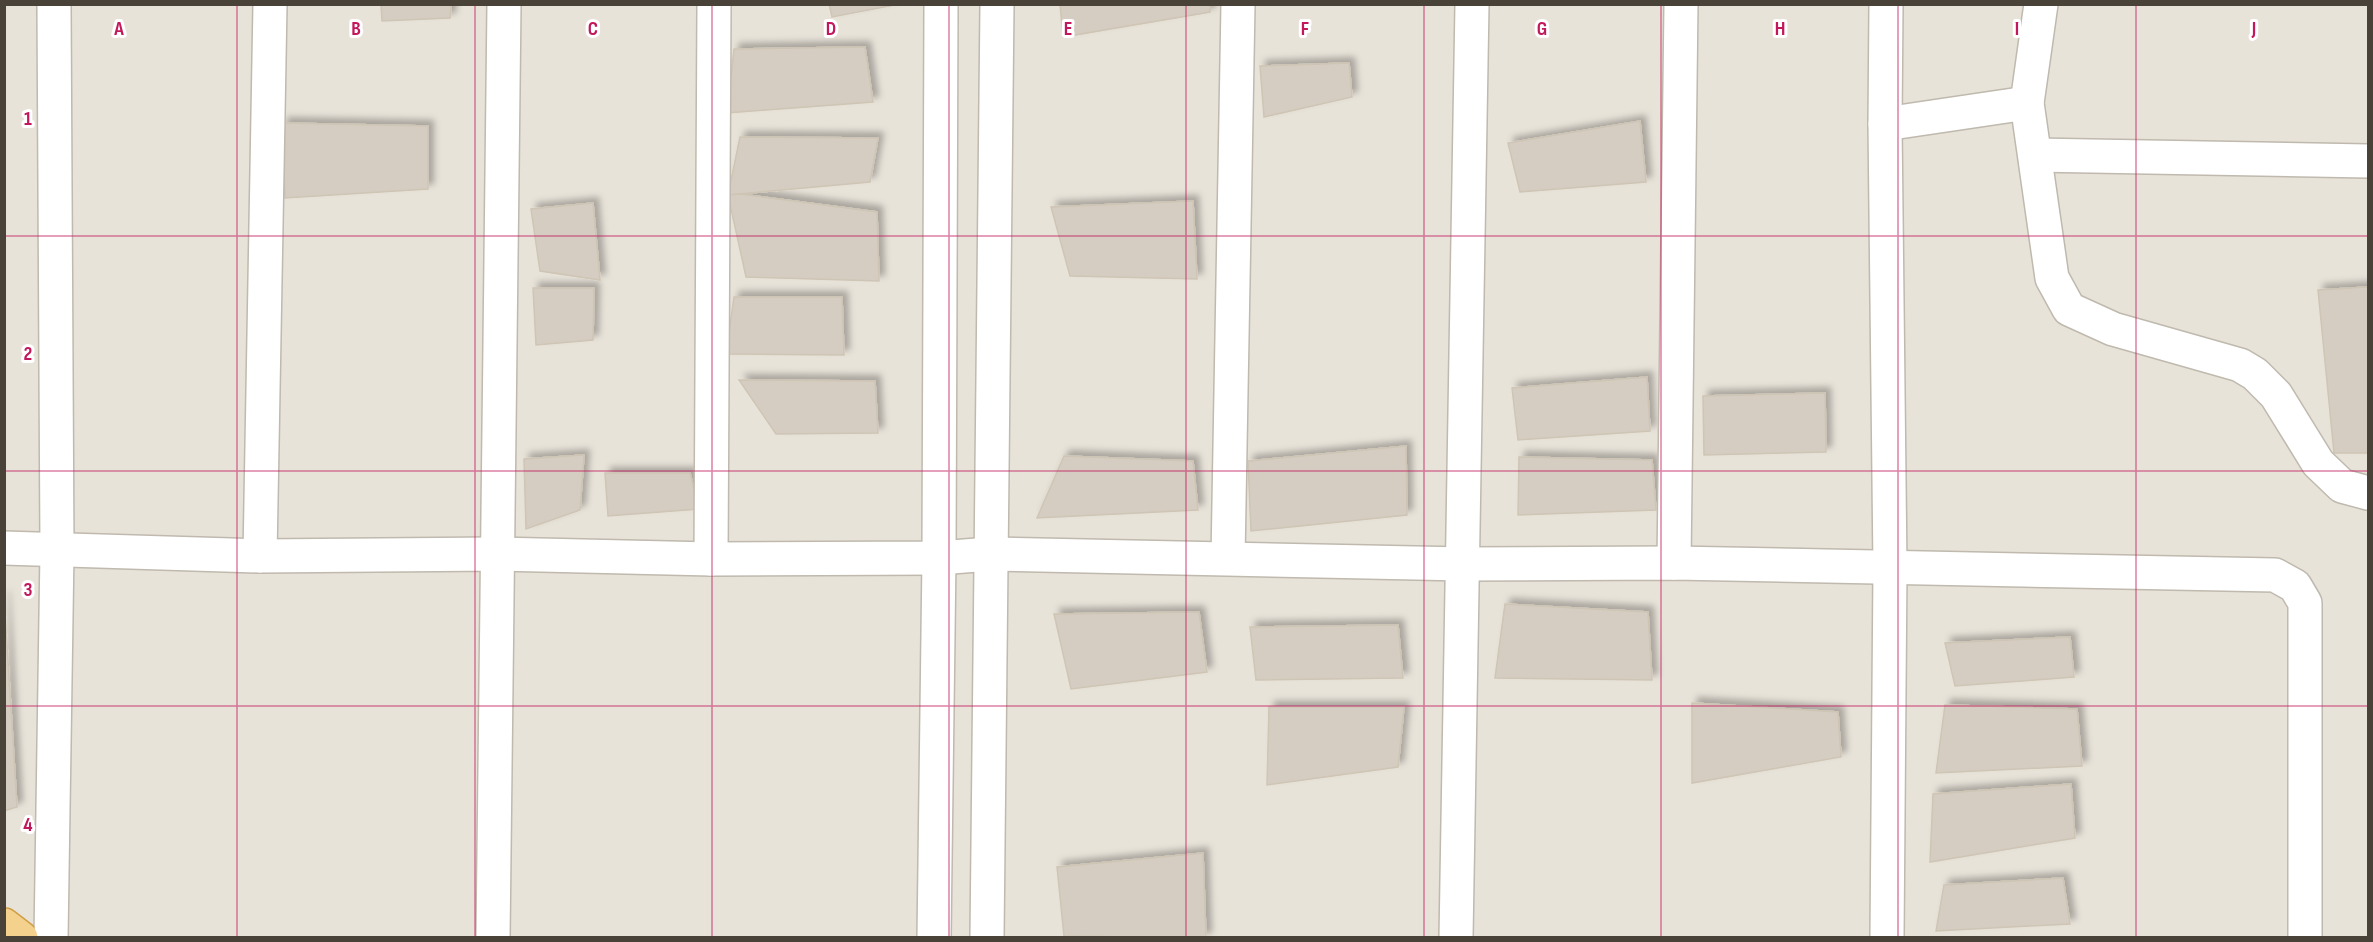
<svg xmlns="http://www.w3.org/2000/svg" width="2373" height="942" font-family="'Sofia Sans Condensed',sans-serif">
  <style>
    .residential { fill: #e8e3d9 }
    .building { fill: #d5cdc1; stroke: #cfc5b5; stroke-width: 1.5; filter: url(#shadow) }
    .lines { fill: none; stroke-linecap: round; stroke-linejoin: round }
    .minor-casing { stroke: #bfb9ae; stroke-width: 36 }
    .trunk-casing { stroke: #d19d48; stroke-width: 36 }
    .minor { stroke: #fff; stroke-width: 33 }
    .trunk { stroke: #f4d28d; stroke-width: 33 }
    .grid { fill: none; stroke: #c2185b; stroke-width: 1.5; stroke-opacity: 0.55 }
    .grid-label { font-size: 20px; text-anchor: middle; font-weight: bold; fill: #c2185b; stroke: #fff; stroke-width: 6; stroke-linejoin: round; paint-order: stroke }
  </style>
  <defs>
    <filter id="shadow"><feDropShadow dx="5.5" dy="-5.5" stdDeviation="3" flood-color="#0004"/></filter>
  </defs>
  <rect width="100%" height="100%" fill="#f4f1eb"/>
  <rect class="residential" x="5" y="5" width="2363" height="932"/>
  <g class="building">
    <path d="M 381,4 L 451,4 L 450,18 L 382,21 Z"/>
    <path d="M 829,4 L 895,4 L 895,5 L 832,17 Z"/>
    <path d="M 1060,4 L 1210,4 L 1210,12 L 1063,37 Z"/>
    <path d="M 865,47 L 873,102 L 727,113 L 734,49 Z"/>
    <path d="M 1349,63 L 1352,97 L 1264,117 L 1260,66 Z"/>
    <path d="M 1640,121 L 1646,182 L 1520,192 L 1508,143 Z"/>
    <path d="M 282,123 L 428,126 L 428,189 L 285,198 Z"/>
    <path d="M 740,137 L 878,138 L 870,182 L 728,195 Z"/>
    <path d="M 740,194 L 877,212 L 879,281 L 746,277 L 728,195 Z"/>
    <path d="M 1193,201 L 1197,279 L 1070,276 L 1051,207 Z"/>
    <path d="M 593,203 L 600,280 L 540,271 L 531,209 Z"/>
    <path d="M 2368,287 L 2368,453 L 2334,453 L 2318,290 Z"/>
    <path d="M 533,288 L 594,288 L 593,340 L 536,345 Z"/>
    <path d="M 734,297 L 842,297 L 844,355 L 726,354 Z"/>
    <path d="M 1647,377 L 1650,431 L 1518,440 L 1512,388 Z"/>
    <path d="M 739,380 L 875,381 L 878,433 L 776,434 Z"/>
    <path d="M 1825,393 L 1826,452 L 1704,455 L 1703,396 Z"/>
    <path d="M 1406,446 L 1407,515 L 1251,531 L 1248,461 Z"/>
    <path d="M 584,455 L 580,510 L 526,529 L 524,459 Z"/>
    <path d="M 1064,456 L 1193,461 L 1198,510 L 1037,518 Z"/>
    <path d="M 1519,457 L 1652,460 L 1656,510 L 1518,515 Z"/>
    <path d="M 605,473 L 690,473 L 699,509 L 608,516 Z"/>
    <path d="M 4,596 L 17,807 L 4,811 Z"/>
    <path d="M 1505,604 L 1648,612 L 1652,680 L 1495,678 Z"/>
    <path d="M 1199,612 L 1207,672 L 1071,689 L 1054,614 Z"/>
    <path d="M 1398,625 L 1403,678 L 1256,680 L 1250,627 Z"/>
    <path d="M 2070,637 L 2074,677 L 1955,686 L 1945,643 Z"/>
    <path d="M 1692,703 L 1838,712 L 1841,757 L 1692,783 Z"/>
    <path d="M 1945,705 L 2077,709 L 2082,766 L 1936,773 Z"/>
    <path d="M 1269,707 L 1404,707 L 1398,767 L 1267,785 Z"/>
    <path d="M 2071,784 L 2075,838 L 1930,862 L 1933,794 Z"/>
    <path d="M 1203,853 L 1206,938 L 1064,936 L 1057,867 Z"/>
    <path d="M 2063,878 L 2070,924 L 1936,931 L 1944,885 Z"/>
  </g>
  <g class="lines">
    <g class="minor-casing">
      <g id="minor">
        <path d="M 1886,4 L 1885,124 L 1890,568 L 1887,938"/>
        <path d="M 2041,4 L 2027,103 L 2052,278 L 2069,309 L 2113,329 L 2240,365 L 2255,374 L 2276,395 L 2318,463 L 2342,486 L 2368,493"/>
        <path d="M 1885,124 L 2027,103"/>
        <path d="M 2035,155 L 2368,161"/>
        <path d="M 4,548 L 260,556 L 497,554 L 711,559 L 939,558 L 990,554 L 1464,564 L 1674,563 L 2275,575 L 2295,586 L 2305,603 L 2305,938"/>
        <path d="M 260,556 L 270,4"/>
        <path d="M 1228,558 L 1238,4"/>
        <path d="M 711,559 L 714,4"/>
        <path d="M 1674,563 L 1681,4"/>
        <path d="M 51,938 L 57,551 L 54,4"/>
        <path d="M 493,938 L 504,4"/>
        <path d="M 934,938 L 939,558 L 941,4"/>
        <path d="M 987,938 L 997,4"/>
        <path d="M 1456,938 L 1472,4"/>
      </g>
    </g>
    <g class="trunk-casing">
      <path id="trunk" d="M 4,925 L 21,938"/>
    </g>
    <use href="#minor" class="minor"/>
    <use href="#trunk" class="trunk"/>
  </g>
  <path class="grid" d="M 237,4 L 237,938M 475,4 L 475,938M 712,4 L 712,938M 949,4 L 949,938M 1186,4 L 1186,938M 1424,4 L 1424,938M 1661,4 L 1661,938M 1898,4 L 1898,938M 2136,4 L 2136,938M 4,236 L 2368,236M 4,471 L 2368,471M 4,706 L 2368,706"/>
  <g class="grid-label">
    <text x="119" y="35">A</text>
    <text x="356" y="35">B</text>
    <text x="593" y="35">C</text>
    <text x="831" y="35">D</text>
    <text x="1068" y="35">E</text>
    <text x="1305" y="35">F</text>
    <text x="1542" y="35">G</text>
    <text x="1780" y="35">H</text>
    <text x="2017" y="35">I</text>
    <text x="2254" y="35">J</text>
    <text x="28" y="125">1</text>
    <text x="28" y="360">2</text>
    <text x="28" y="596">3</text>
    <text x="28" y="831">4</text>
  </g>
  <rect width="2373" height="942" fill="none" stroke="#484239" stroke-width="12"/>
</svg>
